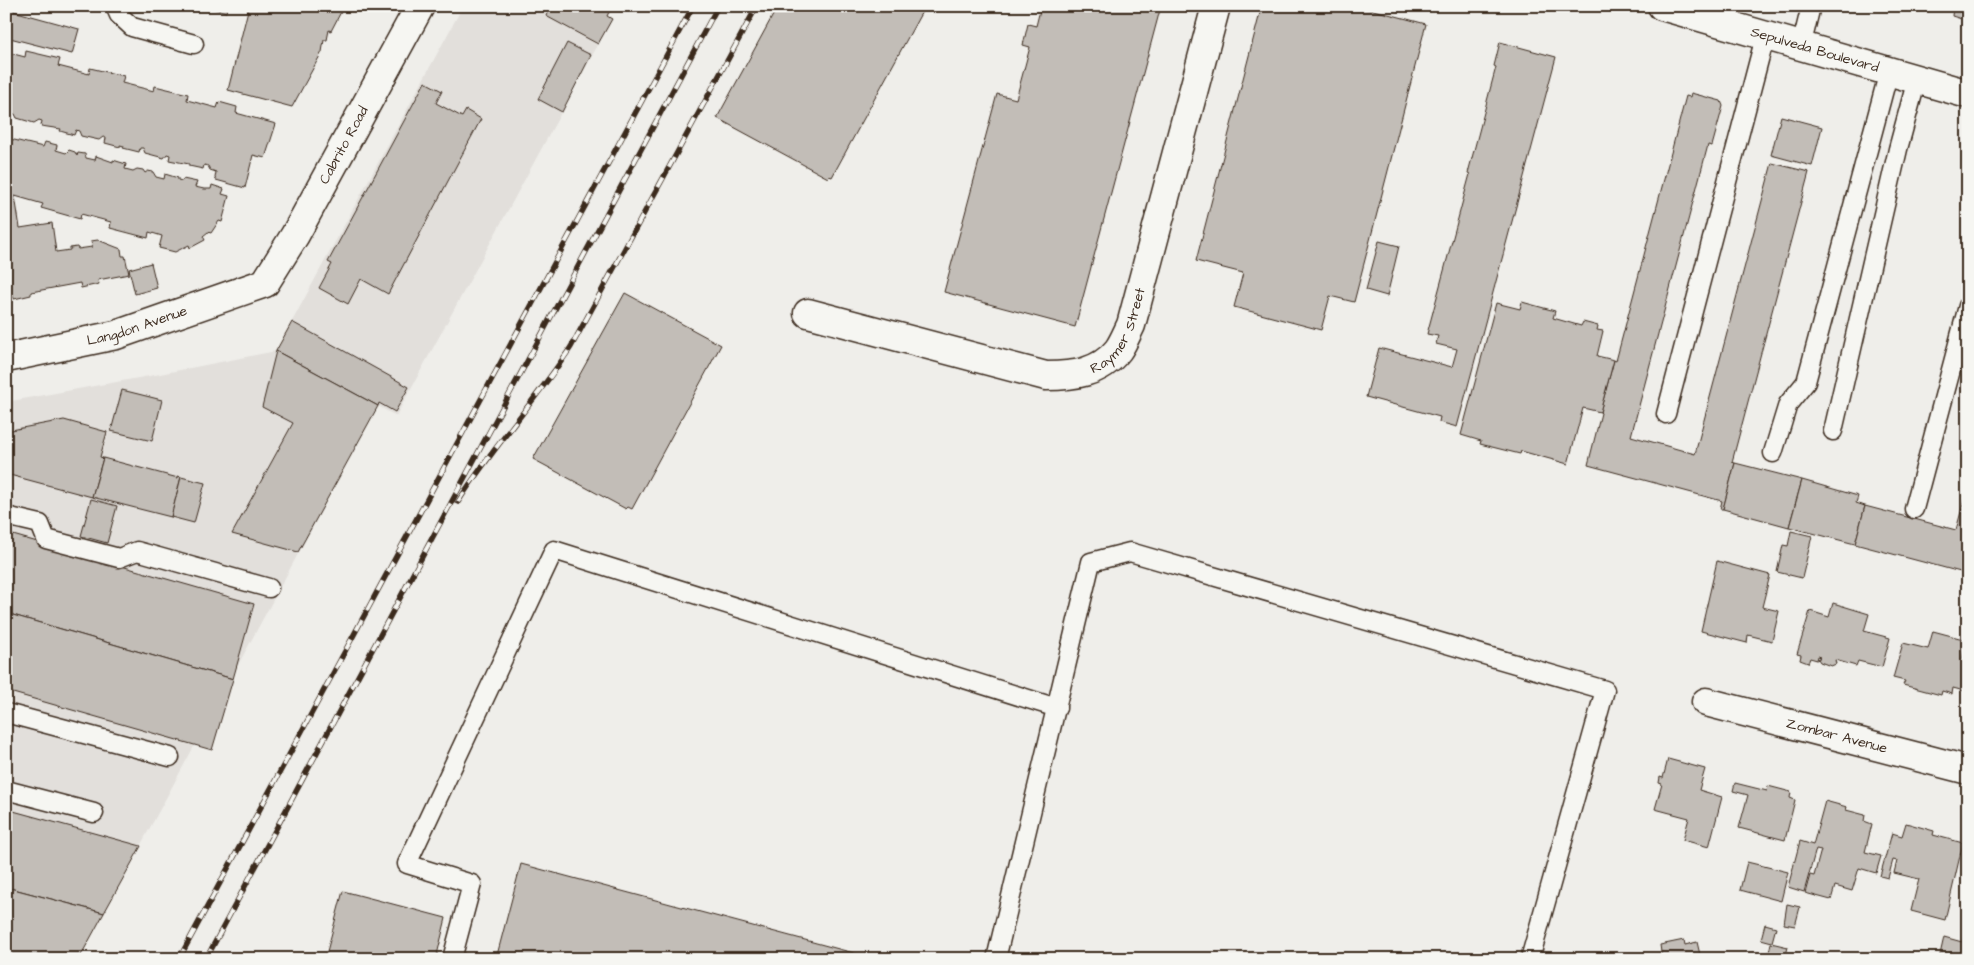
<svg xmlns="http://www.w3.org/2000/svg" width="1974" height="965" font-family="'Architects Daughter',sans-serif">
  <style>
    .built { fill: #e2dfdb }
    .building { fill: #c2bdb7; stroke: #3b2a1e }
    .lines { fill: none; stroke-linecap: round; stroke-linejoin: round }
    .service-casing { stroke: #3b2a1e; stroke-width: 21 }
    .minor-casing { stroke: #3b2a1e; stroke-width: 31 }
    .primary-casing { stroke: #3b2a1e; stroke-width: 31 }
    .service { stroke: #f6f6f2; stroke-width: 18 }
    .minor { stroke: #f6f6f2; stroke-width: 28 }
    .primary { stroke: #f6f6f2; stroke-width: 28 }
    .rail-casing { stroke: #3b2a1e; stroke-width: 5.5 }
    .rail { stroke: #f6f6f2; stroke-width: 4; stroke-dasharray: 11; stroke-linecap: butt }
    .labels { text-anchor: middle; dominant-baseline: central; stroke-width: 4; stroke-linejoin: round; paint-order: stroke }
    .street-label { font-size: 14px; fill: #3b2a1e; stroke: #f6f6f2 }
  </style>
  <rect width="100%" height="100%" fill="#efeeea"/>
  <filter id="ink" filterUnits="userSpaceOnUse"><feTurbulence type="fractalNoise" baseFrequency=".02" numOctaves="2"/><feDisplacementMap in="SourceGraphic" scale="10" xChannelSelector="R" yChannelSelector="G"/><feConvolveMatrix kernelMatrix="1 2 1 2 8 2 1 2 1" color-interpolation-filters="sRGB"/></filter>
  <g filter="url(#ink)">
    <path class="built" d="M 463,6 L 612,6 L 607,16 L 612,19 L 396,416 L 378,406 L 79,959 L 6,959 L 6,402 L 155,375 L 276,351 Z"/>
    <g class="building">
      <path d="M 205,6 L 228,6 L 226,12 Z"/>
      <path d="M 249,6 L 344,6 L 331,31 L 329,30 L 327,40 L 324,40 L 322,52 L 292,107 L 228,90 Z"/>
      <path d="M 551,6 L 612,6 L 607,16 L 612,19 L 598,44 L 546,16 Z"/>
      <path d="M 778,6 L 925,6 L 832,177 L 829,176 L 828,178 L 717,118 Z"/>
      <path d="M 1041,6 L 1161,6 L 1075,327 L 944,292 L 997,94 L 1016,99 L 1030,47 L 1023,45 L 1028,24 L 1036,26 Z"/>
      <path d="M 1265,6 L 1358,6 L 1426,24 L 1354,302 L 1330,296 L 1321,330 L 1234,307 L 1243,273 L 1196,261 L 1260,13 Z"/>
      <path d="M 1955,6 L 1968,6 L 1968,21 L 1952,16 L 1953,7 Z"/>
      <path d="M 6,9 L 79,29 L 72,54 L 6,37 Z"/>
      <path d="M 1500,42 L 1556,57 L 1457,427 L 1439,422 L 1440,417 L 1366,397 L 1379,348 L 1452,367 L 1457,349 L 1436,344 L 1438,336 L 1427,334 L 1470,174 L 1468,173 L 1496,67 L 1494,66 Z"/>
      <path d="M 567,43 L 591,55 L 562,112 L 538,99 Z"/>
      <path d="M 26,51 L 60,59 L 58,66 L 89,74 L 90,68 L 124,76 L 122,83 L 154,91 L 155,86 L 188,94 L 187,100 L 217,108 L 219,102 L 237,107 L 236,113 L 276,124 L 265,158 L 253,155 L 245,188 L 216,180 L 215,178 L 216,172 L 210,170 L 208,166 L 204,165 L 203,169 L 189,166 L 189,164 L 169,160 L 170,155 L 167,154 L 164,158 L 145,153 L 143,148 L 140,148 L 139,152 L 123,148 L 124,146 L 120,145 L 120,147 L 105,143 L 106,138 L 103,137 L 99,140 L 81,136 L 79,131 L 76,130 L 74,135 L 60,131 L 61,129 L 41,126 L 42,121 L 39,120 L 34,123 L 17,118 L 15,114 L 11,113 L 9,118 L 6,117 L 6,52 L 25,57 Z"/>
      <path d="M 425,82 L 442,91 L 436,103 L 462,117 L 466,110 L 481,119 L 388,294 L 361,279 L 348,304 L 319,288 L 332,264 L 328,262 Z"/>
      <path d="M 1691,93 L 1721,101 L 1723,106 L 1712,146 L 1708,145 L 1631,436 L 1695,454 L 1772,163 L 1809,172 L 1732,462 L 1735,463 L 1723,509 L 1720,509 L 1722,501 L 1588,465 L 1601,413 L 1600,412 L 1614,360 L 1616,361 L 1686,96 L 1690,97 Z"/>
      <path d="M 1781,116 L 1822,127 L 1812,166 L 1771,155 Z"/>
      <path d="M 6,138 L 43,147 L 45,142 L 57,145 L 56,150 L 66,153 L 69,150 L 75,152 L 77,156 L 78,153 L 85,154 L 86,158 L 95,160 L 96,156 L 113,162 L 113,160 L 126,164 L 125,169 L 133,171 L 137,169 L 143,170 L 145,173 L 148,171 L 153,172 L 156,177 L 164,179 L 165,174 L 178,178 L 178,180 L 182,181 L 183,179 L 197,182 L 195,187 L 204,189 L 211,189 L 212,185 L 224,189 L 222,194 L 229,196 L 222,222 L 219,221 L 211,233 L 208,232 L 203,236 L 205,240 L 190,248 L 189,245 L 175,252 L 159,248 L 162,236 L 149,232 L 148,238 L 110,228 L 111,222 L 81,214 L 80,219 L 41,208 L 43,204 L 15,196 L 20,228 L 52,223 L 56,252 L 70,250 L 70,248 L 77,247 L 78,249 L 92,247 L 91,241 L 98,240 L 121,249 L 122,256 L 125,256 L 129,274 L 98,280 L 99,284 L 81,288 L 80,283 L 31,292 L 31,295 L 14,299 L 13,296 L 6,297 Z"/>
      <path d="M 1379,241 L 1399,246 L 1387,296 L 1366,290 Z"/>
      <path d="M 151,263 L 157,288 L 135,294 L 129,269 Z"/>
      <path d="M 625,293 L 721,345 L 632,509 L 628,507 L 626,509 L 533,459 Z"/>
      <path d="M 1522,302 L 1555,311 L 1553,318 L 1581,326 L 1583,322 L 1598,326 L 1597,330 L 1603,331 L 1597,356 L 1614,360 L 1600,412 L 1583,408 L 1568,464 L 1521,451 L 1520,454 L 1480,444 L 1481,441 L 1461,435 L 1496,303 L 1520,309 Z"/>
      <path d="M 292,322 L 409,387 L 395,412 L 379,403 L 378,406 L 276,351 Z"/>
      <path d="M 276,351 L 378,406 L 298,552 L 232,534 L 293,423 L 262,407 Z"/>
      <path d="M 122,390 L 162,400 L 152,441 L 111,431 Z"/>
      <path d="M 64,420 L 107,432 L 100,457 L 103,458 L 92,497 L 6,474 L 6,431 Z"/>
      <path d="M 103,458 L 178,478 L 178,476 L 181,477 L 171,517 L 92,497 Z"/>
      <path d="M 1735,463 L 1802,480 L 1789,527 L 1723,509 Z"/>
      <path d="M 181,477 L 205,483 L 194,523 L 171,517 Z"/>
      <path d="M 1802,480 L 1858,496 L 1856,503 L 1865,506 L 1855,544 L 1789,527 Z"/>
      <path d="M 1968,486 L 1968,574 L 1855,544 L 1865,506 L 1956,530 Z"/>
      <path d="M 91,499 L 117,506 L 107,543 L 81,536 Z"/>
      <path d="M 1791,531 L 1812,536 L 1802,578 L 1777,572 L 1783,545 L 1788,546 Z"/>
      <path d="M 6,533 L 254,604 L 233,679 L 6,613 Z"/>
      <path d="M 1717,561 L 1770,575 L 1762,607 L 1779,611 L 1772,641 L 1748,635 L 1747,643 L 1701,631 Z"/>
      <path d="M 1833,603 L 1869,614 L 1864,631 L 1890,638 L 1882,667 L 1858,661 L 1856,666 L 1835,660 L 1836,664 L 1831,666 L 1820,662 L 1818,659 L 1821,657 L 1818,656 L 1817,660 L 1810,658 L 1808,663 L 1800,660 L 1801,655 L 1797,654 L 1810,611 L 1829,617 Z"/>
      <path d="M 6,613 L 233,679 L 212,750 L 6,691 Z"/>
      <path d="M 1933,631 L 1967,640 L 1962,659 L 1968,661 L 1968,692 L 1953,688 L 1952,694 L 1942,691 L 1941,695 L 1903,685 L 1905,681 L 1893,678 L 1903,643 L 1928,649 Z"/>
      <path d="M 1668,759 L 1705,769 L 1699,790 L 1722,797 L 1709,847 L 1683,840 L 1689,818 L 1655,809 L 1662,784 L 1659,783 L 1660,777 L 1663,778 Z"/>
      <path d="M 1735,783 L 1767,791 L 1768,786 L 1791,792 L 1790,798 L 1795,800 L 1785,840 L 1739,828 L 1748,795 L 1733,791 Z"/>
      <path d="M 1825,801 L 1847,807 L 1846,810 L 1865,815 L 1864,821 L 1872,824 L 1865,852 L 1881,856 L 1876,873 L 1859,868 L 1852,891 L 1835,886 L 1831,900 L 1805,893 L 1810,875 L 1814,876 L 1821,850 L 1816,849 L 1804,892 L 1788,887 L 1800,841 L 1813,845 Z"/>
      <path d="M 6,809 L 141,846 L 104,913 L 6,887 Z"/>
      <path d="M 1906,823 L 1934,831 L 1933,835 L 1963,843 L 1945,920 L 1911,911 L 1919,879 L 1894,873 L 1897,861 L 1893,860 L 1888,878 L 1880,876 L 1892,833 L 1902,836 Z"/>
      <path d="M 1747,862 L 1788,872 L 1781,901 L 1740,890 Z"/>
      <path d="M 521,864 L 876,959 L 496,959 Z"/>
      <path d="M 6,887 L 104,913 L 79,959 L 6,959 Z"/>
      <path d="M 343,891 L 446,918 L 436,959 L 325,959 Z"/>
      <path d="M 1787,904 L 1800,907 L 1795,926 L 1784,924 Z"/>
      <path d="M 1968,921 L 1968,959 L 1939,959 L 1944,937 L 1962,942 Z"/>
      <path d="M 1765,924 L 1776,927 L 1772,942 L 1761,939 Z"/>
      <path d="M 1684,940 L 1685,945 L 1697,942 L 1701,959 L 1662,959 L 1660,945 Z"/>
      <path d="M 1771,943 L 1788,947 L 1785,959 L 1768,957 Z"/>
    </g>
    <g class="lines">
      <g class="service-casing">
        <g id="service">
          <path d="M 115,6 L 119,15 L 132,27 L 194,44"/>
          <path d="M 1801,47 L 1811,6"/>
          <path d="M 1666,414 L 1765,37"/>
          <path d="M 1833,431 L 1898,149 L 1917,79"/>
          <path d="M 1773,453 L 1788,404 L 1806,382 L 1889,71"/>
          <path d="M 1914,509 L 1968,306"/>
          <path d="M 6,516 L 40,524 L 46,539 L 119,558 L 137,551 L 269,588"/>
          <path d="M 6,713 L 170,757"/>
          <path d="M 6,790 L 94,813"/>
          <path d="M 452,959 L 472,884 L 407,864 L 554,550 L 1057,708"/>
          <path d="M 996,959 L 1091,562 L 1130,552 L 1605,690 L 1530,959"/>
        </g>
      </g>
      <g class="minor-casing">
        <g id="minor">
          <path id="s1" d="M 808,313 L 1046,376 C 1073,376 1100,373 1118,350 C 1123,343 1127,333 1131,325 L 1216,6"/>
          <path id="s2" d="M 6,358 L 116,335 L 265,283 L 295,235 L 420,6"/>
          <path id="s3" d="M 1706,702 L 1968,770"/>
        </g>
      </g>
      <g class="primary-casing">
        <g id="primary">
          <path id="s4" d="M 1662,6 L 1968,94"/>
        </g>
      </g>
      <use href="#service" class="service"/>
      <use href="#minor" class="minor"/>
      <use href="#primary" class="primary"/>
      <g class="rail-casing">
        <g id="rail">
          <path d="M 458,502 C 492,448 536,400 571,347 L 757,6"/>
          <path d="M 179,959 L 693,6"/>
          <path d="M 206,959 L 718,6"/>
        </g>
      </g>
      <use href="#rail" class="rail"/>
    </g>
  </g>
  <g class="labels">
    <g class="street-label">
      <text stroke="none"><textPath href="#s4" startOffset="159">Sepulveda Boulevard</textPath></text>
      <text stroke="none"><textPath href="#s2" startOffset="429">Cabrito Road</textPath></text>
      <text stroke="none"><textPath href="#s2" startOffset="135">Langdon Avenue</textPath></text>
      <text stroke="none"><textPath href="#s1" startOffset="342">Raymer Street</textPath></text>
      <text stroke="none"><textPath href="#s3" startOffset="135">Zombar Avenue</textPath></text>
    </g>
  </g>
  <rect width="1974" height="965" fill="none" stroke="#f6f6f2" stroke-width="25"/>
  <rect x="12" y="12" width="1949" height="940" fill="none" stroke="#3b2a1e" stroke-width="2" filter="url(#ink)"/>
</svg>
